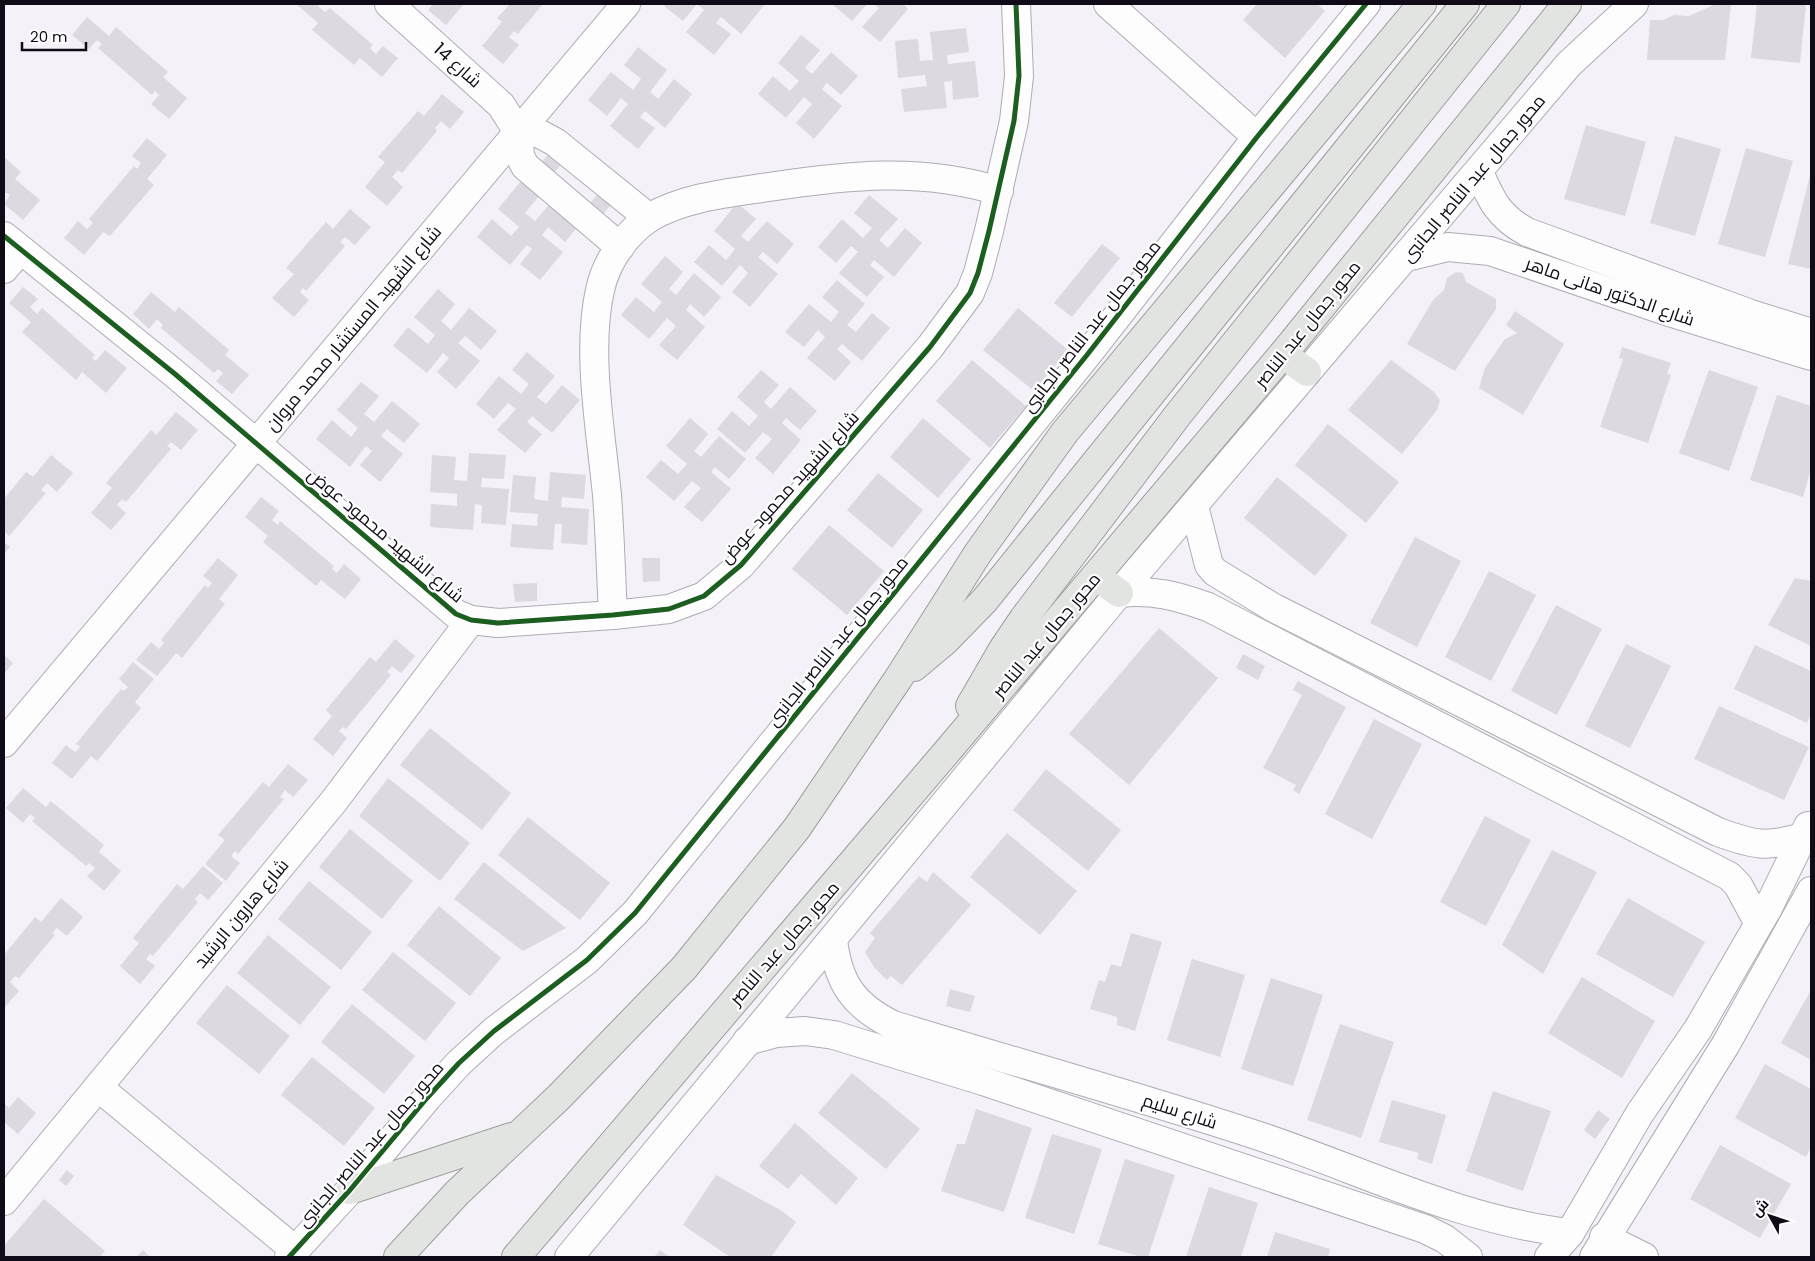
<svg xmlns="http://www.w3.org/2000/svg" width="1815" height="1261" font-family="Poppins,Cairo,sans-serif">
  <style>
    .building { fill: #ddd9e1 }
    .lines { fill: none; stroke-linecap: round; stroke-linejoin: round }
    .minor-casing { stroke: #afabb4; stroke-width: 30 }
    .major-casing { stroke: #9c9e9b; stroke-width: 30 }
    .minor { stroke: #fdfdfe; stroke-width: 28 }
    .major { stroke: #e2e4e1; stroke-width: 28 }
    .cycleway-casing { stroke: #fefefe; stroke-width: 8 }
    .cycleway { stroke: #1b5e20; stroke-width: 5 }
    .labels { text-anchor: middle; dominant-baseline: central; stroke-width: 4.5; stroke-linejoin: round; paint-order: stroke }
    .street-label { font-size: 18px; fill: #100b16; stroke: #fefefe }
  </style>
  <rect width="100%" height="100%" fill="#f4f1f8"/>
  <g class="building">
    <path d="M 296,4 L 320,4 L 318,6 L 325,12 L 330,8 L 373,45 L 370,48 L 376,54 L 383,46 L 398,58 L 382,77 L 360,58 L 354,65 L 312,30 L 318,23 Z"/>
    <path d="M 433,4 L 462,4 L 463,5 L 446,25 L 428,10 Z"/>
    <path d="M 510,4 L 543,4 L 518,34 L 514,31 L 509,37 L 519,45 L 503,64 L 482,46 L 502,22 L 497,18 Z"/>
    <path d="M 666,4 L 733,4 L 734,5 L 765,4 L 741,34 L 721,17 L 716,23 L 731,34 L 714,55 L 686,32 L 704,10 L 697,4 L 683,21 L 664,6 Z"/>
    <path d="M 832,4 L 867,4 L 852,21 Z"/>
    <path d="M 874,4 L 903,4 L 908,9 L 880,42 L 862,27 L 879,8 Z"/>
    <path d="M 1257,4 L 1317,4 L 1325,11 L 1285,58 L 1243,20 Z"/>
    <path d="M 1716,4 L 1731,4 L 1725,60 L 1647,60 L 1650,20 L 1663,20 L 1674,15 L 1689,16 Z"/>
    <path d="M 1757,4 L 1806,4 L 1800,63 L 1751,58 Z"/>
    <path d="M 87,17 L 109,36 L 116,27 L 168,72 L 163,77 L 187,98 L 169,119 L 151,104 L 159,95 L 155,91 L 152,95 L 98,48 L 102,44 L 97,40 L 89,49 L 72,35 Z"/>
    <path d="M 966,28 L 969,52 L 947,55 L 948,64 L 975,61 L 979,97 L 953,100 L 952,81 L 944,82 L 947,108 L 904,112 L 901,89 L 927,86 L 925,75 L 898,78 L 895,41 L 918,39 L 920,61 L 933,60 L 930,32 Z"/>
    <path d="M 801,35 L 820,50 L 805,68 L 812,74 L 831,52 L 858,76 L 841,95 L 827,83 L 822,89 L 842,106 L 814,139 L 796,123 L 812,104 L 804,97 L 786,118 L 758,94 L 773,76 L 790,91 L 799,81 L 778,63 Z"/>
    <path d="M 638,47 L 667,70 L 650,92 L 658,99 L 674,79 L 692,94 L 665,128 L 645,111 L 640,117 L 655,128 L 638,149 L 610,126 L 628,104 L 621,98 L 607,116 L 588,100 L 611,72 L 633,90 L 641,79 L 624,65 Z"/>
    <path d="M 442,94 L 464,112 L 450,129 L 441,121 L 435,128 L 437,131 L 402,173 L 398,170 L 392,177 L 403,187 L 387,206 L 365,187 L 385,162 L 378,157 L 418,111 L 424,116 Z"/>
    <path d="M 1586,125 L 1646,142 L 1625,216 L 1564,199 Z"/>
    <path d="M 1675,136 L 1721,149 L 1695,236 L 1650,223 Z"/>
    <path d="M 147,138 L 167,155 L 147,179 L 154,185 L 110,236 L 103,232 L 84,255 L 64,238 L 78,221 L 87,229 L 93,223 L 89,219 L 134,166 L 137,169 L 141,163 L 132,156 Z"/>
    <path d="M 1746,148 L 1793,161 L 1765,257 L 1718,244 Z"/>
    <path d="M 553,149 L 565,160 L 549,179 L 536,168 Z"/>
    <path d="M 4,157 L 21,172 L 15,179 L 40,200 L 23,220 L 4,204 L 10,195 L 4,192 Z"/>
    <path d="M 1811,171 L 1811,269 L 1788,264 Z"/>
    <path d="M 521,181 L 539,196 L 525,213 L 535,221 L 553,200 L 581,223 L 565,242 L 548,227 L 542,235 L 563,252 L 540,280 L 520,264 L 532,249 L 527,245 L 510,265 L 477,237 L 492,219 L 511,236 L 519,227 L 498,209 Z"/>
    <path d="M 602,189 L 615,200 L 599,219 L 586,208 Z"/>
    <path d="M 869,195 L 898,219 L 879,240 L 888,248 L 905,228 L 922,243 L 894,277 L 874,260 L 870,265 L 884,277 L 867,297 L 839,273 L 858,252 L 851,246 L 836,263 L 818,247 L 842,219 L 863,238 L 872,228 L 854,213 Z"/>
    <path d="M 737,203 L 756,219 L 741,236 L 748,242 L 767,221 L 794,244 L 777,264 L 763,252 L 758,257 L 778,274 L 750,307 L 732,292 L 748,273 L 740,265 L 722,286 L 694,262 L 709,245 L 726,260 L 735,249 L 714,231 Z"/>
    <path d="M 350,209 L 371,227 L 355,245 L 345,237 L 340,242 L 345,246 L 306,291 L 303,288 L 300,292 L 309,300 L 294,317 L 272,298 L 294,274 L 286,268 L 326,222 L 333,229 Z"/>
    <path d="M 1102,244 L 1120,258 L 1072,317 L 1054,303 Z"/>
    <path d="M 665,256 L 683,272 L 669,289 L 676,295 L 694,273 L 721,297 L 704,317 L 690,304 L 686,310 L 705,327 L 677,360 L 659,345 L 676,326 L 667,318 L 649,339 L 621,315 L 636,297 L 654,312 L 662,302 L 641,284 Z"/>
    <path d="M 1456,272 L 1463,273 L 1466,282 L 1496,299 L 1496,309 L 1455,371 L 1407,344 L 1433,300 L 1444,290 L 1447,278 Z"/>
    <path d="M 837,280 L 865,304 L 847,325 L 856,332 L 872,313 L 890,328 L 862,361 L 842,344 L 837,349 L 851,362 L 835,381 L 807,358 L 825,337 L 818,330 L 804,347 L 785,332 L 809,304 L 831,322 L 839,312 L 822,297 Z"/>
    <path d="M 23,287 L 38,299 L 30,307 L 37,314 L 42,308 L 95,355 L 92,358 L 96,361 L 105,350 L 127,368 L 106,393 L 82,372 L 76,380 L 22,332 L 31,322 L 9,303 Z"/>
    <path d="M 438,289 L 455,304 L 441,321 L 451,330 L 469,308 L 497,331 L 481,350 L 465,336 L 458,343 L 480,361 L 456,389 L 437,372 L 449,358 L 443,353 L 427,373 L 393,346 L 408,327 L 428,344 L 435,335 L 414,317 Z"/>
    <path d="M 151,292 L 175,312 L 179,307 L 229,350 L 225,355 L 249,375 L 232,394 L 216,381 L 223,373 L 218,369 L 214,373 L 161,328 L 163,325 L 157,319 L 149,329 L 133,314 Z"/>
    <path d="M 1018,308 L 1068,350 L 1034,391 L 983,350 Z"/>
    <path d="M 1515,311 L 1564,344 L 1523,415 L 1479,388 L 1485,368 L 1505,339 L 1517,333 L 1506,325 Z"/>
    <path d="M 1622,347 L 1671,363 L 1667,374 L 1671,375 L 1648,443 L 1600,427 L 1623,359 L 1619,358 Z"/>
    <path d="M 527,352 L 555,376 L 537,397 L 546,404 L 562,385 L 580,400 L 552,433 L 532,416 L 527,422 L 542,434 L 525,453 L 497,430 L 516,409 L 508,403 L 494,419 L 476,404 L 499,376 L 521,394 L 529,384 L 512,370 Z"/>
    <path d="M 972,360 L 1026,406 L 990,448 L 936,401 Z"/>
    <path d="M 1391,360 L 1434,392 L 1440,400 L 1437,410 L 1402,454 L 1348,410 Z"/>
    <path d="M 761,370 L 779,385 L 764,402 L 771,409 L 790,387 L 817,411 L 800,430 L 786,418 L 782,423 L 801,440 L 773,474 L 755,458 L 772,439 L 763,432 L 745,453 L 717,429 L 732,411 L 749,426 L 758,416 L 737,397 Z"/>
    <path d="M 1709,370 L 1758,387 L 1729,471 L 1679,453 Z"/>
    <path d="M 361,382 L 379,396 L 364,414 L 374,422 L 392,401 L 420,424 L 404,443 L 387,429 L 381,436 L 403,454 L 380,482 L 360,465 L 372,451 L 366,446 L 350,467 L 316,439 L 332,420 L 351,437 L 358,428 L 337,410 Z"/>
    <path d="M 1777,395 L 1811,406 L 1811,469 L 1803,497 L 1750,480 Z"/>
    <path d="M 176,412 L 198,430 L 181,450 L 171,442 L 167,446 L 171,449 L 126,502 L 122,499 L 117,505 L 126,513 L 111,530 L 91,513 L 112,488 L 106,483 L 151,430 L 156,435 Z"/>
    <path d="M 690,418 L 708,434 L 694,451 L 701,457 L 719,436 L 746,459 L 729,479 L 715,467 L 711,472 L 731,489 L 702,522 L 684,507 L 701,488 L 692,481 L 674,501 L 646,477 L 661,460 L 678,474 L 687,464 L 666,446 Z"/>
    <path d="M 923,418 L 971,459 L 938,498 L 890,457 Z"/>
    <path d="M 1328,424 L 1399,482 L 1366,523 L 1295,465 Z"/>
    <path d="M 469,453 L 506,455 L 504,479 L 482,478 L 481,487 L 509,489 L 506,525 L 481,523 L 482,505 L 475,504 L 473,530 L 430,527 L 431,504 L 457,506 L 457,494 L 430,492 L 432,455 L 456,457 L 454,480 L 467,481 Z"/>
    <path d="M 51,455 L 73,473 L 57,492 L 47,483 L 41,490 L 46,493 L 9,536 L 5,532 L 4,534 L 4,499 L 26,472 L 33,477 Z"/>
    <path d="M 550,472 L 586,475 L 584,499 L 562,497 L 561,507 L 589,509 L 587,545 L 561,543 L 562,524 L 555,524 L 553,550 L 510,547 L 512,524 L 537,526 L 538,514 L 510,512 L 513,475 L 536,477 L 534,499 L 548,501 Z"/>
    <path d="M 878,473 L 923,510 L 892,548 L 847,510 Z"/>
    <path d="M 1277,477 L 1348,535 L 1315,576 L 1244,518 Z"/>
    <path d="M 261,497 L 279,511 L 272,520 L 278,525 L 280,521 L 334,566 L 332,569 L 337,573 L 344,564 L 361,579 L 345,599 L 321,580 L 316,586 L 263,542 L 268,536 L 245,517 Z"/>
    <path d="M 829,525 L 884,571 L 847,615 L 792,569 Z"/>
    <path d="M 1415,537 L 1461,561 L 1417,647 L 1370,623 Z"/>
    <path d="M 4,542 L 10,547 L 4,554 Z"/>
    <path d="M 218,558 L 238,575 L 219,599 L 225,604 L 182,658 L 176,653 L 157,676 L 136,660 L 151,642 L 159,649 L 164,643 L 161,640 L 205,585 L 208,588 L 212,583 L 203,576 Z"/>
    <path d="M 642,558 L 660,558 L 660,581 L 643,582 Z"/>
    <path d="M 1489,571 L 1536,595 L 1491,681 L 1445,657 Z"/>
    <path d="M 1795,578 L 1811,581 L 1811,646 L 1768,625 Z"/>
    <path d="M 537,583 L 537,601 L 515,602 L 513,584 Z"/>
    <path d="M 1556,605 L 1602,629 L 1557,715 L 1511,691 Z"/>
    <path d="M 1159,628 L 1218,678 L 1129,785 L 1069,734 Z"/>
    <path d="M 395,639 L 415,656 L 401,673 L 392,666 L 387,672 L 391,675 L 346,729 L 343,727 L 339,731 L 347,738 L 333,756 L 313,739 L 332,716 L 326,710 L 370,657 L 376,662 Z"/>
    <path d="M 1626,644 L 1671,666 L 1630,748 L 1585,726 Z"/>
    <path d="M 1755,645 L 1811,671 L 1811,713 L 1807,723 L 1734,689 Z"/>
    <path d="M 1243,654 L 1265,666 L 1258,680 L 1236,668 Z"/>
    <path d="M 4,655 L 13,663 L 4,674 Z"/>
    <path d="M 133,662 L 154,679 L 135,702 L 141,708 L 97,761 L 91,756 L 72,779 L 52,763 L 66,745 L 75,752 L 80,747 L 76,744 L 121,689 L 124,691 L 128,687 L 119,679 Z"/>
    <path d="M 1298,681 L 1346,707 L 1299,794 L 1293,790 L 1296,785 L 1263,768 L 1302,695 L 1293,690 Z"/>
    <path d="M 1719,706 L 1809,747 L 1784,800 L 1694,759 Z"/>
    <path d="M 1374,719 L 1422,744 L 1372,839 L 1325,814 Z"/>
    <path d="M 430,728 L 511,793 L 482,830 L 400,765 Z"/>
    <path d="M 288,764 L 308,780 L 293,797 L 285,790 L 280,797 L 284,799 L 238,854 L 235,851 L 231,856 L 240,863 L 226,881 L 205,864 L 225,840 L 218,835 L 263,782 L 269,787 Z"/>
    <path d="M 1046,769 L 1121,830 L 1088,871 L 1013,810 Z"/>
    <path d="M 388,778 L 470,843 L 440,881 L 359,816 Z"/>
    <path d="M 23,788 L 46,807 L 51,801 L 104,845 L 99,852 L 121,871 L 104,891 L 87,876 L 95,868 L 89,863 L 86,866 L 32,821 L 35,818 L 30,814 L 23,823 L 6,808 Z"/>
    <path d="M 1485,816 L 1531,840 L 1486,926 L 1440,902 Z"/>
    <path d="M 528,817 L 610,883 L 580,920 L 498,855 Z"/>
    <path d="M 350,829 L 413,881 L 382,919 L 319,867 Z"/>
    <path d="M 1007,833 L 1077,891 L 1040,935 L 970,877 Z"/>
    <path d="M 1552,850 L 1597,872 L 1543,974 L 1502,945 Z"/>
    <path d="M 484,862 L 566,928 L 523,951 L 454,899 Z"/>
    <path d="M 203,866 L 223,883 L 208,900 L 200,893 L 195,899 L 198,902 L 153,956 L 150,954 L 146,959 L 155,966 L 140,984 L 120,966 L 139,943 L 133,938 L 177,884 L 183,889 Z"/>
    <path d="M 933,872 L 971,905 L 902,985 L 891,976 L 887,980 L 874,967 L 865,952 L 875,938 L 870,933 L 919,876 L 927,882 Z"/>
    <path d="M 309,881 L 372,932 L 341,970 L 278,919 Z"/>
    <path d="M 61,898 L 83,917 L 67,936 L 57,928 L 52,933 L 55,935 L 19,978 L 15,976 L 10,982 L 19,991 L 5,1007 L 4,955 L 35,917 L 41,922 Z"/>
    <path d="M 1628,898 L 1705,942 L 1673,997 L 1596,954 Z"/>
    <path d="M 439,906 L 501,958 L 470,996 L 407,945 Z"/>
    <path d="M 1131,933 L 1162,942 L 1135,1031 L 1117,1025 L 1117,1017 L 1090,1009 L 1099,980 L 1105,982 L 1111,964 L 1121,967 Z"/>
    <path d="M 268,935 L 331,987 L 300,1025 L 237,973 Z"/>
    <path d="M 393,952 L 456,1003 L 425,1041 L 362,990 Z"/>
    <path d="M 1192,959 L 1245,975 L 1220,1057 L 1167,1040 Z"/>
    <path d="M 1582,977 L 1655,1021 L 1622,1078 L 1548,1033 Z"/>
    <path d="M 1271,978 L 1323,995 L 1293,1086 L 1241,1069 Z"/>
    <path d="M 227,985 L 290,1036 L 259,1074 L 196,1023 Z"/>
    <path d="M 950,989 L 975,996 L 970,1012 L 946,1006 Z"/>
    <path d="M 1811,990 L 1811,1060 L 1781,1043 Z"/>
    <path d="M 352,1004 L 415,1056 L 384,1094 L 321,1042 Z"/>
    <path d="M 1340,1024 L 1394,1042 L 1361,1138 L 1307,1120 Z"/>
    <path d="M 312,1057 L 375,1108 L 344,1146 L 281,1095 Z"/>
    <path d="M 1765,1064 L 1811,1089 L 1811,1147 L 1806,1157 L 1735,1118 Z"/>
    <path d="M 852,1073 L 920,1129 L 886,1169 L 818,1113 Z"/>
    <path d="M 1493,1091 L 1551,1111 L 1523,1191 L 1466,1171 Z"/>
    <path d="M 18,1097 L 36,1113 L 18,1134 L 4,1122 L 4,1103 L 9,1108 Z"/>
    <path d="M 1392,1100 L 1446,1115 L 1432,1164 L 1417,1159 L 1419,1153 L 1379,1142 Z"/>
    <path d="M 976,1109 L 1032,1128 L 1004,1212 L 941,1191 L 957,1144 L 965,1144 Z"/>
    <path d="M 1598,1110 L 1610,1119 L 1595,1139 L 1584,1130 Z"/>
    <path d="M 795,1123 L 858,1178 L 836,1205 L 801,1174 L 788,1189 L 759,1166 Z"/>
    <path d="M 1052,1134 L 1102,1149 L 1074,1234 L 1025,1218 Z"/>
    <path d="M 1720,1145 L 1791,1184 L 1760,1238 L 1690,1199 Z"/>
    <path d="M 1125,1159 L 1175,1175 L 1148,1257 L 1141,1257 L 1098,1244 Z"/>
    <path d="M 67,1170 L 74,1176 L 66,1186 L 59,1180 Z"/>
    <path d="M 716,1175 L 782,1211 L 796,1222 L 771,1257 L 730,1257 L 683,1225 Z"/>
    <path d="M 1209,1187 L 1258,1203 L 1241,1257 L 1186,1257 Z"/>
    <path d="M 44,1199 L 105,1251 L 100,1257 L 4,1257 L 4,1246 Z"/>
    <path d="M 1275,1232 L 1330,1249 L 1328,1257 L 1267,1257 Z"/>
    <path d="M 143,1250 L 150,1257 L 136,1257 Z"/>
    <path d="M 660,1250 L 670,1257 L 654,1257 Z"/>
  </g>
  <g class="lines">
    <g class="minor-casing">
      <g id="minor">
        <path d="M 389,4 L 501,105 L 518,132 L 520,156 L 525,166 L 620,247"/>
        <path d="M 1108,4 L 1257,137"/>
        <path d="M 518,132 L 538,133 L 555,142 L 649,218"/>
        <path d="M 1479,172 C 1491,200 1499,217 1527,232 L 1751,314 L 1811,333"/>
        <path d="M 4,236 L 175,374 L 456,614 L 471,620 L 498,623 L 613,615 L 669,609 L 704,596 L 741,565 L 930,347 L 970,293 L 978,273 L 989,231 L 1014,121 L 1019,76 L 1016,4"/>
        <path d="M 1407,257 L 1448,247 L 1490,251 L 1672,313 L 1811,356"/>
        <path d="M 4,269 L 20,250"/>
        <path d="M 1194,506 L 1209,565 L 1215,572 L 1274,608 L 1718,832 C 1754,845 1766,848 1803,837"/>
        <path d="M 1119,593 C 1152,589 1177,596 1208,607 L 1729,876 L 1738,885 L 1758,922"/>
        <path d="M 613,615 C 611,575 610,535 607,495 C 601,432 586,352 600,290 C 606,262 625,234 649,218 C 684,197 729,193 769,187 C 849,175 920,167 999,191"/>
        <path d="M 4,743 L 626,4"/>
        <path d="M 833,940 C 838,983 854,1006 893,1025 C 1017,1063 1142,1097 1265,1138 C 1365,1172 1464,1221 1570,1233"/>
        <path d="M 747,1041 L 776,1033 L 805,1031 L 834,1035 L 983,1081 L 1425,1229 L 1445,1239 L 1468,1257"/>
        <path d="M 98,1087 L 295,1250"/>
        <path d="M 4,1201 L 334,801 L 471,620"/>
        <path d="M 1604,1237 L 1644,1257"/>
        <path d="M 289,1257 L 350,1190 L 427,1098 L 459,1063 L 494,1031 L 587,960 L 635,913 L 1087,355 L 1257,137 L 1366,4"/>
        <path d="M 569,1257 L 1119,593 L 1569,64 L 1634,4"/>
        <path d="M 1549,1257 L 1570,1233 L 1640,1113 L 1698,1029 L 1768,908 L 1808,826"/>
        <path d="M 1594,1257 L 1726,1044 L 1811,891"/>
      </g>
    </g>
    <g class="major-casing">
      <g id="major">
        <path d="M 1283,354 L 1307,372"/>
        <path d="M 1096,576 L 1119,593"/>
        <path d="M 914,667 L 945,641 L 984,601 L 1465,4"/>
        <path d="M 970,706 L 1003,649 L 1024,618 L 1177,416 L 1506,4"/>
        <path d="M 350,1190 L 511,1137"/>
        <path d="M 398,1257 L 457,1193 L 559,1097 L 684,968 L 797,828 L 898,679 L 978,553 L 1065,432 L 1422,4"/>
        <path d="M 516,1257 L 950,748 L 1283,354 L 1567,4"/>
      </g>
    </g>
    <use href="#minor" class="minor"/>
    <use href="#major" class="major"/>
    <g class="cycleway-casing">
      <g id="cycleway">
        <path d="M 4,236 L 175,374 L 456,614 L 471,620 L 498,623 L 613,615 L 669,609 L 704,596 L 741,565 L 930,347 L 970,293 L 978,273 L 989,231 L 1014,121 L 1019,76 L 1016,4"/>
        <path d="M 289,1257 L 350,1190 L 427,1098 L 459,1063 L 494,1031 L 587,960 L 635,913 L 1087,355 L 1257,137 L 1366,4"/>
      </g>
    </g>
    <use href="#cycleway" class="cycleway"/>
  </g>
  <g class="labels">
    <g class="street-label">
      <text transform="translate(458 65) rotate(42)">شارع 14</text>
      <text transform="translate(1473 178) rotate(-50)">محور جمال عبد الناصر الجانبى</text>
      <text transform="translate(1610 291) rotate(19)">شارع الدكتور هانى ماهر</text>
      <text transform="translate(1307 324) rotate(-51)">محور جمال عبد الناصر</text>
      <text transform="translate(1091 326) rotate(-52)">محور جمال عبد الناصر الجانبى</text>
      <text transform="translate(353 328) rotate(-50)">شارع الشهيد المستشار محمد مروان</text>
      <text transform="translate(789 487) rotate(-48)">شارع الشهيد محمود عوض</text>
      <text transform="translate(386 535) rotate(40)">شارع الشهيد محمود عوض</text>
      <text transform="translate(1046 635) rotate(-50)">محور جمال عبد الناصر</text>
      <text transform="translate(837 641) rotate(-51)">محور جمال عبد الناصر الجانبى</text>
      <text transform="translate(241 913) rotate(-50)">شارع هارون الرشيد</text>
      <text transform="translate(784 943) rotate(-49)">محور جمال عبد الناصر</text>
      <text transform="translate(1180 1111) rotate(18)">شارع سليم</text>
      <text transform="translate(370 1144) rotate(-49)">محور جمال عبد الناصر الجانبى</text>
    </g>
  </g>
  <rect width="1815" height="1261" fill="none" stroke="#100b16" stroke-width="10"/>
  <g transform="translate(1770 1216) rotate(310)" stroke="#fefefe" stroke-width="4" paint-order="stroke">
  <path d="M0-4L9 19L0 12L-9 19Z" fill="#100b16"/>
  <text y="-8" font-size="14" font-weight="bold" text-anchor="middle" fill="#100b16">ش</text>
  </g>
  <path d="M22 42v8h64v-8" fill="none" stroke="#100b16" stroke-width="2.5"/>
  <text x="30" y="42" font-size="15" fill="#100b16" stroke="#fefefe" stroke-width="4" paint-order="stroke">20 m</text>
</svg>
